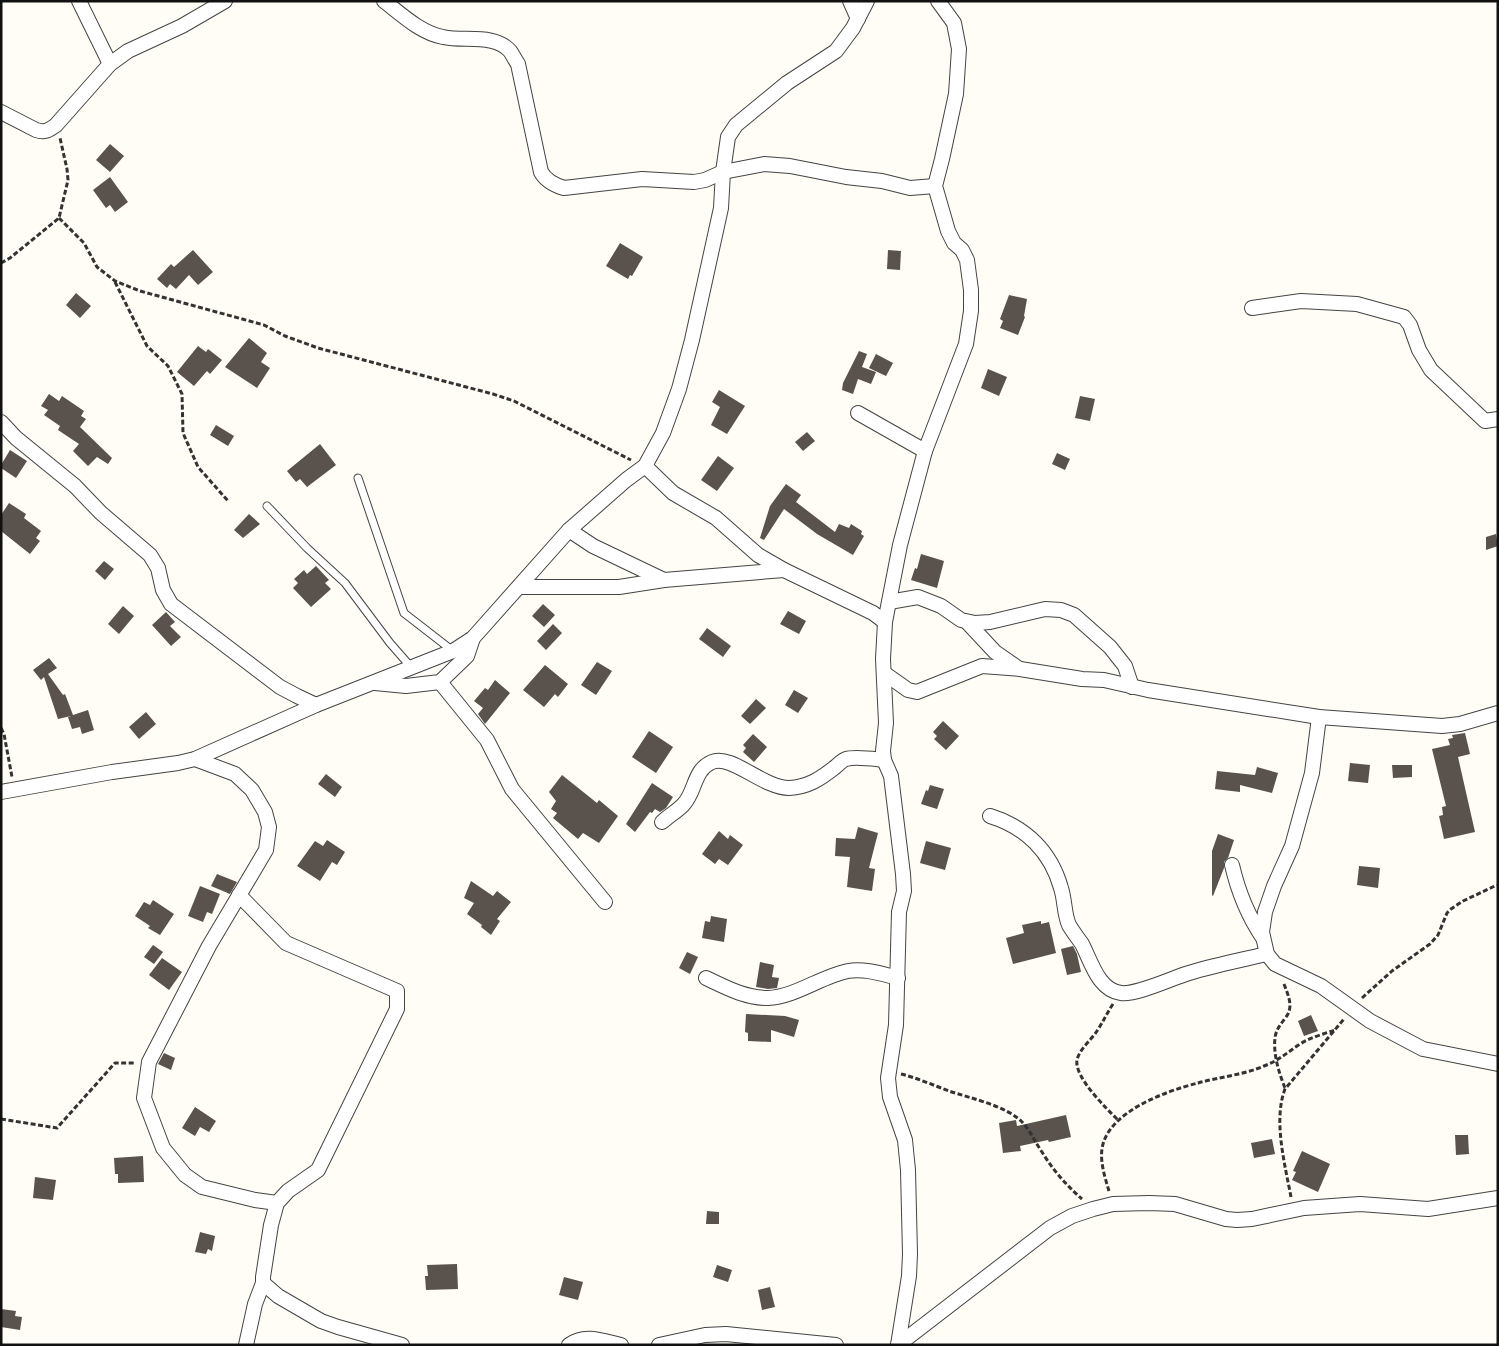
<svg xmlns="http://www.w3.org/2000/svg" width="1499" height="1346" font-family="'Crimson Pro',serif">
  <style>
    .building { fill: #5a524d }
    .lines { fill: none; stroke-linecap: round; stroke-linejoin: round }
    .service-casing { stroke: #444; stroke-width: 9 }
    .minor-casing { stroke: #444; stroke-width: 16 }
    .path { stroke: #333; stroke-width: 3; stroke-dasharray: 5 2.5; stroke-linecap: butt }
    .service { stroke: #fff; stroke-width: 7 }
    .minor { stroke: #fff; stroke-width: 14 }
  </style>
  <rect width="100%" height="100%" fill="#fffdf5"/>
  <g class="building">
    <path d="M 110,144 L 124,156 L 110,172 L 96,160 Z"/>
    <path d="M 110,177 L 128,202 L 115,212 L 110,205 L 106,208 L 93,190 Z"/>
    <path d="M 620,243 L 643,257 L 632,276 L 630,275 L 628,279 L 606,266 Z"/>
    <path d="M 193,250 L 213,272 L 198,285 L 189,275 L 176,289 L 170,284 L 167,288 L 157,279 L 171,264 L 174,267 Z"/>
    <path d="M 888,250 L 901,251 L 900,270 L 887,269 Z"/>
    <path d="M 76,293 L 91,306 L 80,318 L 66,305 Z"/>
    <path d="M 1009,295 L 1027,299 L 1024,316 L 1025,317 L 1018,335 L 1000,328 L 1003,321 L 1000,319 Z"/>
    <path d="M 249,338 L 267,353 L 261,362 L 270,368 L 257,388 L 225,367 Z"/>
    <path d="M 198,346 L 206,352 L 208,349 L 222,360 L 210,374 L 207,371 L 194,386 L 177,372 Z"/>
    <path d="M 859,351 L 867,354 L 862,367 L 876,372 L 871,384 L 858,379 L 853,394 L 842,390 L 843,383 Z"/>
    <path d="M 876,354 L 893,363 L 886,376 L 869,368 Z"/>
    <path d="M 988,369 L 1007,377 L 999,396 L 981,388 Z"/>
    <path d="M 719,390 L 745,406 L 727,434 L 711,425 L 720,407 L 712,402 Z"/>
    <path d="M 49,394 L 59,401 L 62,396 L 84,411 L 81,416 L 86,419 L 80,427 L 112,458 L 108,464 L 97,457 L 88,466 L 73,451 L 79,444 L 58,430 L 60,426 L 44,415 L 48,410 L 41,406 Z"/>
    <path d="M 1080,396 L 1095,399 L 1090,421 L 1075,418 Z"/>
    <path d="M 216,425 L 234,436 L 228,446 L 210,435 Z"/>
    <path d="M 807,432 L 815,441 L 803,451 L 795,442 Z"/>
    <path d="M 320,444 L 336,465 L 307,487 L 300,479 L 296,482 L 287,471 Z"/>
    <path d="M 10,450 L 27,461 L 16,478 L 1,468 L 1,465 Z"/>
    <path d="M 1057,453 L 1070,459 L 1065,470 L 1052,464 Z"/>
    <path d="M 718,456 L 734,468 L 717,491 L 701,480 Z"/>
    <path d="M 786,484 L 801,495 L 796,502 L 835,532 L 839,524 L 849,528 L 851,524 L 862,531 L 861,534 L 864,536 L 853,555 L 817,534 L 784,509 L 764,540 L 760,538 L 770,506 Z"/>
    <path d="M 9,503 L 26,514 L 24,518 L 41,531 L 36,538 L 40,541 L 30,554 L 1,531 L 1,515 Z"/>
    <path d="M 249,514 L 260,524 L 243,538 L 234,530 Z"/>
    <path d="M 1496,534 L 1498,546 L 1486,550 L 1486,537 Z"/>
    <path d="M 921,554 L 944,561 L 937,588 L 911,580 L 915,568 L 917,569 Z"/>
    <path d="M 104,561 L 114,569 L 105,580 L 95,571 Z"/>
    <path d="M 316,566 L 329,580 L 325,583 L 331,589 L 311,607 L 293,588 L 298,583 L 294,579 L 304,570 L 307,574 Z"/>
    <path d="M 543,604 L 555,615 L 544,627 L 532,616 Z"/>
    <path d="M 123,606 L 134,616 L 119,634 L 108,624 Z"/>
    <path d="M 788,611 L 806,621 L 799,634 L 780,624 Z"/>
    <path d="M 166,612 L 175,622 L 170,626 L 181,637 L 171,646 L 152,625 Z"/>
    <path d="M 553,624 L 562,633 L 546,650 L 537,641 Z"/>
    <path d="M 707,628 L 731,646 L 723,657 L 699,639 Z"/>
    <path d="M 49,658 L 57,668 L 48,674 L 63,695 L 65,694 L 73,715 L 88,710 L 94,730 L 82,734 L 80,727 L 72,729 L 68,717 L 71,716 L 58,719 L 44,677 L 41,680 L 33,670 Z"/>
    <path d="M 597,662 L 612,671 L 596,695 L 581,685 Z"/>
    <path d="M 545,665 L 568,684 L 558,697 L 555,694 L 544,707 L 523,690 Z"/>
    <path d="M 495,680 L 510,693 L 485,724 L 478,714 L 483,708 L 474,701 L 485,688 L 488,690 Z"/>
    <path d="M 794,690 L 808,698 L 798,713 L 785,705 Z"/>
    <path d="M 756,699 L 766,708 L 750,724 L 741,716 Z"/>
    <path d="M 146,712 L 156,724 L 139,739 L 129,727 Z"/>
    <path d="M 943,721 L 959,736 L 946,750 L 934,739 L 937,736 L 933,732 Z"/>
    <path d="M 649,731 L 673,747 L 656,773 L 632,757 Z"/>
    <path d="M 1465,733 L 1470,754 L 1458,757 L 1475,832 L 1444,839 L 1439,816 L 1443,815 L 1442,807 L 1446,806 L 1432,749 L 1450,745 L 1448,739 L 1453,738 L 1452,735 Z"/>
    <path d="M 753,734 L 767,747 L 754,762 L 743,752 L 746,748 L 743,745 Z"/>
    <path d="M 1350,763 L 1370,765 L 1368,783 L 1348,781 Z"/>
    <path d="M 1392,765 L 1412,765 L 1412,777 L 1393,778 Z"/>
    <path d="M 1257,767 L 1278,773 L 1272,793 L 1240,785 L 1240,792 L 1215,789 L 1217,771 L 1255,775 Z"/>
    <path d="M 326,774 L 342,787 L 335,797 L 318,784 Z"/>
    <path d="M 562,775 L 597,803 L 599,800 L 618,816 L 599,843 L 583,833 L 578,839 L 553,818 L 557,813 L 551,809 L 556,801 L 549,792 Z"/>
    <path d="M 652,783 L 673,797 L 666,808 L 660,812 L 655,809 L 652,813 L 650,812 L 635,832 L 626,824 Z"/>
    <path d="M 930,785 L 944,789 L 937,809 L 921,804 L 926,790 L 928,791 Z"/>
    <path d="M 858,827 L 878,833 L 869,868 L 875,869 L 872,891 L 847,887 L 850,857 L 835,856 L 836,838 L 855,839 Z"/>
    <path d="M 719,831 L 728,839 L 730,835 L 743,845 L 728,865 L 719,859 L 715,864 L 702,854 Z"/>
    <path d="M 1218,834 L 1234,840 L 1228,858 L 1224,862 L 1224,868 L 1213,896 L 1212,895 L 1212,851 Z"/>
    <path d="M 327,840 L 345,852 L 337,865 L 332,862 L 320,881 L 297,866 L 315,841 L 323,846 Z"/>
    <path d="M 926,841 L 951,848 L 945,870 L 920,863 Z"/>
    <path d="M 1359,866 L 1380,868 L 1378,888 L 1357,885 Z"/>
    <path d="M 217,874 L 237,882 L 230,894 L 211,886 Z"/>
    <path d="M 471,881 L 493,896 L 497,891 L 511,902 L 497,919 L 500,921 L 491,935 L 481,927 L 482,925 L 467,914 L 474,903 L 464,898 Z"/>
    <path d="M 200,886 L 220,894 L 212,914 L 207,912 L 203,922 L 188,916 Z"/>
    <path d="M 153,900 L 174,914 L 160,935 L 148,928 L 150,926 L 135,916 L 144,902 L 150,905 Z"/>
    <path d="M 711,916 L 727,919 L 724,942 L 702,938 L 705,921 L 710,922 Z"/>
    <path d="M 1041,921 L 1041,924 L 1049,922 L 1056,953 L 1013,964 L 1006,938 L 1024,933 L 1022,925 Z"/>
    <path d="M 153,945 L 163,952 L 154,964 L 144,957 Z"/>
    <path d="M 1073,946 L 1077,954 L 1081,972 L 1067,975 L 1061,949 Z"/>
    <path d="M 687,952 L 698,957 L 690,974 L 679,968 Z"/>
    <path d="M 162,958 L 182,972 L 169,990 L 149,975 Z"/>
    <path d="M 760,962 L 774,965 L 772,977 L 779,978 L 777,988 L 768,989 L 756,987 Z"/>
    <path d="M 746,1014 L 785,1016 L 799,1020 L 794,1037 L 771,1030 L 771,1042 L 748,1041 L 748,1033 L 745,1032 Z"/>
    <path d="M 1311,1015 L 1318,1031 L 1304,1036 L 1298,1021 Z"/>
    <path d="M 164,1053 L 175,1058 L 171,1070 L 158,1064 Z"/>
    <path d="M 195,1107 L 216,1121 L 209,1132 L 200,1127 L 195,1136 L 182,1128 Z"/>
    <path d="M 1066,1115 L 1071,1137 L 1049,1142 L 1048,1140 L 1020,1146 L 1021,1151 L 1003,1153 L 999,1123 L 1016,1120 L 1017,1126 Z"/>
    <path d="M 1455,1135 L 1468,1135 L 1469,1154 L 1456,1155 Z"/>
    <path d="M 1272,1139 L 1275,1154 L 1254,1158 L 1251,1143 Z"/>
    <path d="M 1302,1151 L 1330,1164 L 1318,1192 L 1292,1180 L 1296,1172 L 1293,1171 Z"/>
    <path d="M 143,1156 L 144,1182 L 118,1183 L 118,1174 L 115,1174 L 114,1158 Z"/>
    <path d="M 35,1177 L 56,1180 L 53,1200 L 33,1198 Z"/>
    <path d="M 707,1211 L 719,1212 L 719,1224 L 706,1224 Z"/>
    <path d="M 200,1232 L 215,1236 L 212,1251 L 208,1249 L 206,1254 L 195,1252 Z"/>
    <path d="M 457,1264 L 458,1289 L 426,1290 L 425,1276 L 428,1276 L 427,1265 Z"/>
    <path d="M 717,1265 L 732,1270 L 728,1282 L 713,1277 Z"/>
    <path d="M 564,1277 L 583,1282 L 578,1300 L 559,1295 Z"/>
    <path d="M 770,1287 L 775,1307 L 762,1310 L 758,1290 Z"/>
    <path d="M 1,1309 L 16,1311 L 15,1316 L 22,1317 L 20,1330 L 1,1327 Z"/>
  </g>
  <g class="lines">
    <g class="service-casing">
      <g id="service">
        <path d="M 358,478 L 404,613 L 453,651"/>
        <path d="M 267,506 L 307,548 L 345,583 L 390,643 L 411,667"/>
      </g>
    </g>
    <g class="minor-casing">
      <g id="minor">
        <path d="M 79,1 L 110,64"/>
        <path d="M 384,1 C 402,15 421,33 443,37 C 464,42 494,33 510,51 C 513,55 515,60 518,64 L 541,172 C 546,181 554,185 564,188 L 642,179 L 694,182 L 705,180 L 723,172 L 764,164 L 790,166 L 846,177 L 882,181 L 910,188 L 935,186"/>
        <path d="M 850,1 L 858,19"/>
        <path d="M 1,112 L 36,130 C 45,133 49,130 56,125 L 110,64 L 128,51 L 182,26 L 225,1"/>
        <path d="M 1252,308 L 1301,301 L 1357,304 L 1404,317 L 1410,325 L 1419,350 L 1431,370 L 1485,421 L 1498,419"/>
        <path d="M 858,413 L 925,451"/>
        <path d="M 1,422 L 16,438 L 75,486 L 101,513 L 150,555 L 158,568 L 163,590 L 171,604 L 280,687 L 297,696 L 316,705"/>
        <path d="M 645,466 L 673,493 L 716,518 L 758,555 L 784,570 L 873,613 L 885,622 L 883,659 L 886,723 L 883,751 L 884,760 L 891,776 L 903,874 L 904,891 L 899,912 L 896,1025 L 888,1078 L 890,1097 L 905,1140 L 908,1170 L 910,1254 L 909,1276 L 898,1345"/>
        <path d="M 569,530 L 593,546 L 664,580"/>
        <path d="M 520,587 L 619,587 L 664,580 L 784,570"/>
        <path d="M 889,602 L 918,597 L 941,606 L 961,620 L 975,623 L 990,622 L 1045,609 L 1061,610 L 1074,615 L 1110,647 L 1125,666 L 1132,687"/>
        <path d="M 885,622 L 900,545 L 925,451 L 966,344 L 971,311 L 971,290 L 967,260 L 962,250 L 954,243 L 948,231 L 935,186 L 942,159 L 956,94 L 959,49 L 954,23 L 938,1"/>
        <path d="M 967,622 L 995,652 L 1018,668"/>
        <path d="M 884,673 L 908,690 L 917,692 L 982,666 L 1020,669 L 1082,679 L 1104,680 L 1148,690 L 1319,717 L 1442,726 L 1460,724 L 1498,713"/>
        <path d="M 440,682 L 487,740 L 512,789 L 605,902"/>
        <path d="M 375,683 L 406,686 L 440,682 L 467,656 L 473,638"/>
        <path d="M 1319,717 L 1312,773 L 1292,846 L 1274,886 L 1265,912 L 1262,932 L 1267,954 L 1275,964 L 1321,986 L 1370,1021 L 1423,1049 L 1498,1064"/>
        <path d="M 195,759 L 235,774 L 252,790 L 265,812 L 269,827 L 266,850 L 209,946 L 149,1062 L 144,1098 L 163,1148 L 185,1175 L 202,1187 L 255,1200 L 277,1203"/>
        <path d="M 1,792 L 112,772 L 178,763 L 195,759 L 316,705 L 453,651 L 473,638 L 569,530 L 626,480 L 645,466 L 663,433 L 679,389 L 692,340 L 721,208 L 723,172 L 728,137 L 736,125 L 787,83 L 836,51 L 853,28 L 867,1"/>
        <path d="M 990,816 C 1026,827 1051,852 1061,888 C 1065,900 1064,914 1069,925 C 1073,932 1078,938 1082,944 C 1091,961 1098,990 1121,993 C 1137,995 1172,978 1189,973 C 1215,965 1241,960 1267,954"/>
        <path d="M 662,822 C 669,816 677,811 683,805 C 696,792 693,770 712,762 C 732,754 763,788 789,788 C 808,787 820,779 834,768 C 837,766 842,760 846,759 C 855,756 874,759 884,760"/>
        <path d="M 1232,865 C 1238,891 1248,916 1263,938"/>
        <path d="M 239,895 L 286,943 L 397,991 L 397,1009 L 318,1170 L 288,1191 L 277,1203 L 271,1225 L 263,1277 L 263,1283 L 278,1296 L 321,1321 L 338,1327 L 402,1345"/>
        <path d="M 706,978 C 725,987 745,998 768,998 C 795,997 822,976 848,971 C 864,968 882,974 898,978"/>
        <path d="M 246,1345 L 255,1304 L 263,1283"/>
        <path d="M 569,1345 C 585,1333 603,1341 621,1345"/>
        <path d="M 659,1345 L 705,1335 L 726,1334 L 836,1345"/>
        <path d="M 898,1345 L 1050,1228 L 1072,1216 L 1093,1209 L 1113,1204 L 1149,1203 L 1175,1204 L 1226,1219 L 1237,1220 L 1252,1219 L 1304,1208 L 1360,1204 L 1428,1209 L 1498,1198"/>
      </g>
    </g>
    <g class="path">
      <path d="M 59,218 L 84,243 L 97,267 L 115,281 L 140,291 L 264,325 L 285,336 L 318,348 L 493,394 L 514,401 L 631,460"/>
      <path d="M 1,263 L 10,258 L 59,218 L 68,180 L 67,169 L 60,138"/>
      <path d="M 115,282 L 147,346 L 168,366 L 182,394 L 183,433 L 198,467 L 228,501"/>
      <path d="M 1,728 L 4,734 L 12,777"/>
      <path d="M 1284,984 C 1288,995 1294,1007 1286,1017 C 1281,1024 1276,1029 1275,1038 C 1273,1054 1279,1073 1285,1088"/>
      <path d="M 1362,998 L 1392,971 L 1430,944 L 1438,935 L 1447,913 L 1451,909 L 1463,901 L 1497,885"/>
      <path d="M 1113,1004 C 1107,1013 1103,1022 1097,1031 C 1091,1040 1079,1050 1077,1060 C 1074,1077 1106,1108 1118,1120"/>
      <path d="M 901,1074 C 917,1078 933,1085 949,1091 C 969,1098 1008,1106 1023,1123 C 1031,1132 1035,1142 1042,1152 C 1053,1170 1066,1185 1082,1199"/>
      <path d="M 1,1119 L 57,1128 L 115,1063 L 136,1063"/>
      <path d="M 1109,1191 C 1105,1178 1100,1162 1102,1149 C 1107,1112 1166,1091 1198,1083 C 1219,1077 1243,1075 1264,1066 C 1278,1061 1288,1052 1300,1044 C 1311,1037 1324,1034 1335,1030"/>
      <path d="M 1291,1197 C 1285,1165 1273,1120 1285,1089 L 1344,1019"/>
    </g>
    <use href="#service" class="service"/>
    <use href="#minor" class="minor"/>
  </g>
  <rect width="1499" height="1346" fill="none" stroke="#111111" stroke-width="5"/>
</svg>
